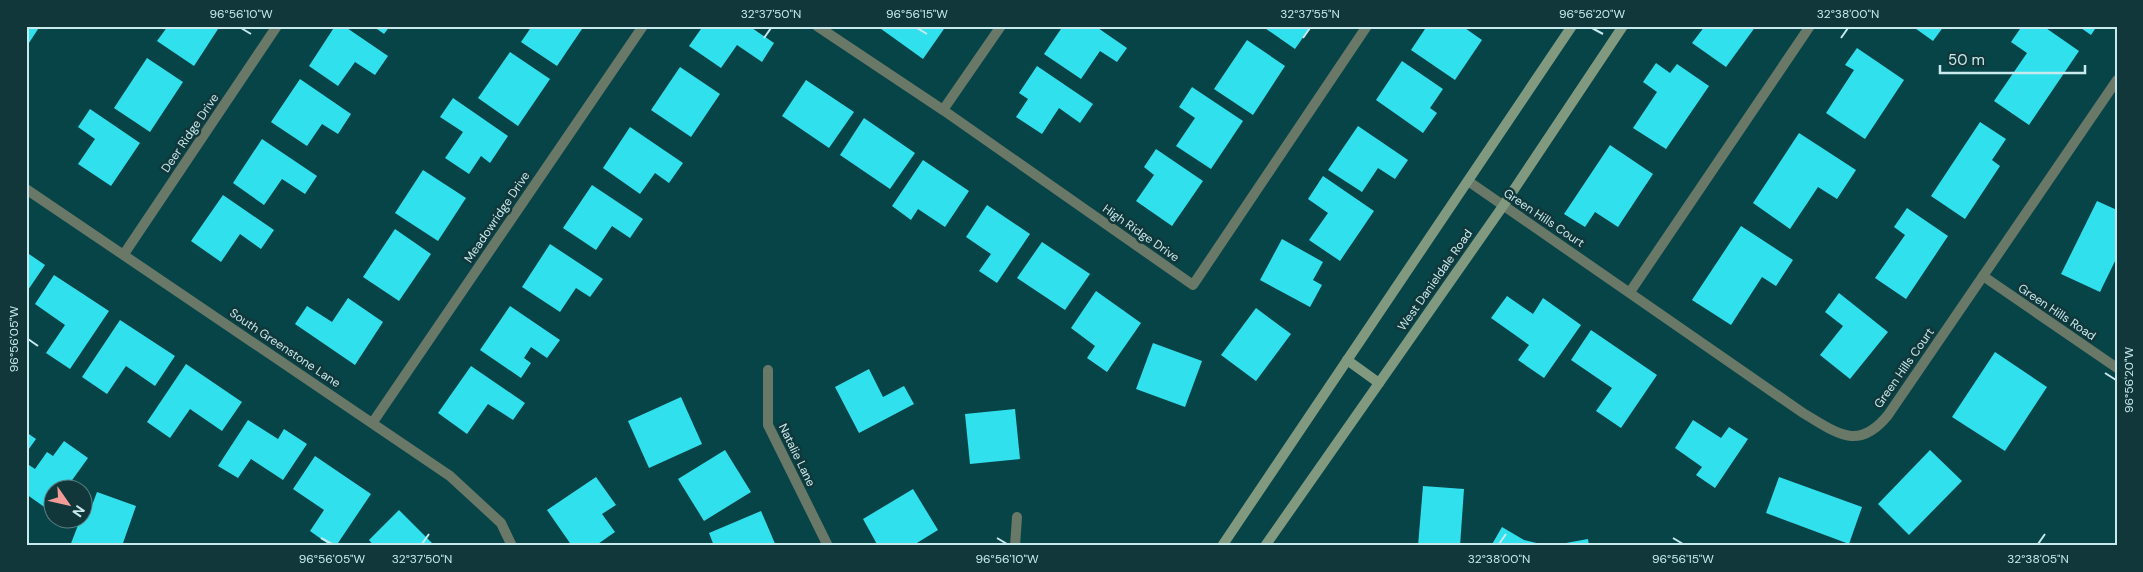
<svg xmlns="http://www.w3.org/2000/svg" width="2143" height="572" font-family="'DM Sans',sans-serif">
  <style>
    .building { fill: #31e0ed }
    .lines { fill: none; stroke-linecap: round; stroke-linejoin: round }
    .minor { stroke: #697867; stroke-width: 10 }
    .secondary { stroke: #819a7f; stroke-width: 10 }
    .ticks { fill: none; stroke: #c8eaed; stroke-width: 2 }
    .labels { text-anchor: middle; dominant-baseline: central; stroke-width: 5; stroke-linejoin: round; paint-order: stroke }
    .street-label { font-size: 12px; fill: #c8eaed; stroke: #11373a }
    .neatline { fill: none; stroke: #c8eaed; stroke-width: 2 }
    .ticks-label { font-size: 12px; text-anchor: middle; fill: #c8eaed }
  </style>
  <rect width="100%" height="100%" fill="#074448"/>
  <g class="building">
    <path d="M 26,26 L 40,26 L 29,43 L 26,41 Z"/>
    <path d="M 168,26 L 220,26 L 194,66 L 157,41 Z"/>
    <path d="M 335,26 L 344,26 L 388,56 L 375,75 L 355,62 L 338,86 L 309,66 Z"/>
    <path d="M 373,26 L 390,26 L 384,34 Z"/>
    <path d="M 532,26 L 584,26 L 557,66 L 521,42 Z"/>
    <path d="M 703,26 L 749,26 L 774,43 L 762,62 L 737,45 L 721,68 L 689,46 Z"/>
    <path d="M 877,26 L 946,26 L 923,59 Z"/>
    <path d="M 1063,26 L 1095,26 L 1127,48 L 1117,62 L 1100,51 L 1081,79 L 1044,54 Z"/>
    <path d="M 1262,26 L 1311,26 L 1295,49 Z"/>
    <path d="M 1427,26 L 1462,26 L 1482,40 L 1455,80 L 1411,50 Z"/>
    <path d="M 1705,26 L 1756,26 L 1726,67 L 1692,43 Z"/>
    <path d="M 1912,26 L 1944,26 L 1933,41 Z"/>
    <path d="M 2022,26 L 2043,26 L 2079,51 L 2029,125 L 1994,101 L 2027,53 L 2011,42 Z"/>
    <path d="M 2078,26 L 2097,26 L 2091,35 Z"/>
    <path d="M 1247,40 L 1285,66 L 1253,115 L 1214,89 Z"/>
    <path d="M 1857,48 L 1904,80 L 1865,139 L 1826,113 L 1854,70 L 1845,65 Z"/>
    <path d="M 510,52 L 550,79 L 518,126 L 478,98 Z"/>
    <path d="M 147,58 L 183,82 L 150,132 L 114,108 Z"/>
    <path d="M 1402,61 L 1443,89 L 1430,108 L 1437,113 L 1423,133 L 1376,100 Z"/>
    <path d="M 1656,63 L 1670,73 L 1677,64 L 1709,86 L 1666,149 L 1633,128 L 1657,92 L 1643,82 Z"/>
    <path d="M 1037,66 L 1093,104 L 1080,123 L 1059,108 L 1042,134 L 1016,117 L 1028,99 L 1019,93 Z"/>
    <path d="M 680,67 L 720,94 L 691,137 L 651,110 Z"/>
    <path d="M 300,79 L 351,114 L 338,134 L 322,124 L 307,146 L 271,122 Z"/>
    <path d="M 806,80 L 854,112 L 829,148 L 782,116 Z"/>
    <path d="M 1192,87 L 1243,121 L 1211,169 L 1176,146 L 1195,118 L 1179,107 Z"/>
    <path d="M 453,98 L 508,136 L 490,163 L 481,156 L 469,174 L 445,158 L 463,132 L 440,117 Z"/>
    <path d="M 90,109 L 140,143 L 111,186 L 78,164 L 95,139 L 78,127 Z"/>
    <path d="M 864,118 L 915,153 L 890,189 L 840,155 Z"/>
    <path d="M 1980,122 L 2006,139 L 1992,160 L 2000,166 L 1965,219 L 1931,196 Z"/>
    <path d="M 1358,126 L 1408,160 L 1395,179 L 1378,168 L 1362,192 L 1328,170 Z"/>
    <path d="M 630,127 L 683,163 L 669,183 L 655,173 L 640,194 L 603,168 Z"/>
    <path d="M 1799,133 L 1856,170 L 1837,199 L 1818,187 L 1790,229 L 1753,203 Z"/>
    <path d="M 262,139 L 317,176 L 305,194 L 282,179 L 264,205 L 233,183 Z"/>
    <path d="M 1610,145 L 1653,174 L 1618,227 L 1595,212 L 1585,227 L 1564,214 Z"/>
    <path d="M 1156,149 L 1203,181 L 1172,226 L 1136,201 L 1154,175 L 1144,167 Z"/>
    <path d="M 923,160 L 969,191 L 945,227 L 918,209 L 911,220 L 892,206 Z"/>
    <path d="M 423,170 L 466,198 L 438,241 L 395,213 Z"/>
    <path d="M 1323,176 L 1374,211 L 1340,261 L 1309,240 L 1328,213 L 1308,199 Z"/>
    <path d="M 592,185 L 643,219 L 630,238 L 612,226 L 596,250 L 563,228 Z"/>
    <path d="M 223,195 L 274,230 L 261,249 L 240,234 L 221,262 L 191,241 Z"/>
    <path d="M 2097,201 L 2117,210 L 2117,257 L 2100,292 L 2061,274 Z"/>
    <path d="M 987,205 L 1030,234 L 997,283 L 979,271 L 991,254 L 966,237 Z"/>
    <path d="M 1907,208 L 1948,236 L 1906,299 L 1875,278 L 1905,235 L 1894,227 Z"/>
    <path d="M 1741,226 L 1793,260 L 1776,286 L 1762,277 L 1731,325 L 1692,300 Z"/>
    <path d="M 395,229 L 431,254 L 399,301 L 363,277 Z"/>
    <path d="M 1282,239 L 1323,262 L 1313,280 L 1322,285 L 1310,307 L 1260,280 Z"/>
    <path d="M 1042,242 L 1090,274 L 1065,310 L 1017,278 Z"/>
    <path d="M 550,244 L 603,279 L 590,297 L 576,288 L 560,312 L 522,287 Z"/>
    <path d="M 26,252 L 45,265 L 26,293 Z"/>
    <path d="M 54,275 L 109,311 L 70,369 L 46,353 L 65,325 L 35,304 Z"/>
    <path d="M 1096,291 L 1141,323 L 1107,372 L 1087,358 L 1095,346 L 1071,328 Z"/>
    <path d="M 1839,293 L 1888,332 L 1850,379 L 1820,355 L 1843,326 L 1825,312 Z"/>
    <path d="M 1507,296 L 1533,314 L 1543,298 L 1581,325 L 1544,378 L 1518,360 L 1529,345 L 1491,318 Z"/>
    <path d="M 348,298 L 383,322 L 355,365 L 295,324 L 307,306 L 332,322 Z"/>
    <path d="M 510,306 L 560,340 L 547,358 L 531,347 L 524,358 L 531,363 L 521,378 L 480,350 Z"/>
    <path d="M 1256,308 L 1291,334 L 1256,381 L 1221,355 Z"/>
    <path d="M 120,320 L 175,356 L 155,386 L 126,366 L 107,394 L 82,377 Z"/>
    <path d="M 1591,330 L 1657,375 L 1621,428 L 1596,411 L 1612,388 L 1571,360 Z"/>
    <path d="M 1153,343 L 1202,361 L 1185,407 L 1136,389 Z"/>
    <path d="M 1995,352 L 2047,387 L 2005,451 L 1952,417 Z"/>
    <path d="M 186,364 L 242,402 L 222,431 L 190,409 L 170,438 L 147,422 Z"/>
    <path d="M 471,366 L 525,403 L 513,420 L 488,404 L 467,434 L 438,413 Z"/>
    <path d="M 869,369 L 883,397 L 904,386 L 914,404 L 859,433 L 835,387 Z"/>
    <path d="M 681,397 L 702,444 L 649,468 L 628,421 Z"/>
    <path d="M 1015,409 L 1020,459 L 970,464 L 965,414 Z"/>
    <path d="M 248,420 L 278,439 L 284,429 L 307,444 L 283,480 L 251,459 L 238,478 L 218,466 Z"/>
    <path d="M 1693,420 L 1721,438 L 1729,427 L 1748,439 L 1715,488 L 1696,475 L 1702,467 L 1675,448 Z"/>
    <path d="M 26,432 L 36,439 L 26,453 Z"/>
    <path d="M 64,441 L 88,458 L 65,490 L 52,490 L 52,507 L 50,511 L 26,494 L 26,463 L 35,469 L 47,452 L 53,456 Z"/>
    <path d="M 725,450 L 751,492 L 704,521 L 678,479 Z"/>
    <path d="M 1930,450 L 1962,481 L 1909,535 L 1878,504 Z"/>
    <path d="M 315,456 L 371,494 L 336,546 L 331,546 L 310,531 L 324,510 L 293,489 Z"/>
    <path d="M 596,477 L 616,505 L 602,514 L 615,532 L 595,546 L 572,546 L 547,510 Z"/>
    <path d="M 1779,477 L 1862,507 L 1849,544 L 1766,513 Z"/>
    <path d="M 1423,486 L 1464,489 L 1460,546 L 1418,546 Z"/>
    <path d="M 913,489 L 938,530 L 912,546 L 878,546 L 863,519 Z"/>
    <path d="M 97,492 L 136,506 L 122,546 L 70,546 L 80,520 L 82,520 L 85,505 L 91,508 Z"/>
    <path d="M 399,510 L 435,546 L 374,546 L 369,540 Z"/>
    <path d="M 761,511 L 776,546 L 714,546 L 709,533 Z"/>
    <path d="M 1502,527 L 1524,540 L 1549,546 L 1491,546 Z"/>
    <path d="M 1588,539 L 1589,546 L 1555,546 L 1555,545 Z"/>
  </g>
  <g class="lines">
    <g class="minor">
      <path d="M 817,26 L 943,110 L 1193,285 L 1367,26"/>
      <path d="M 943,110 L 1001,26"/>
      <path d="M 1468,181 L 1803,413 C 1837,433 1858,452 1888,415 L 2117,80"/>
      <path d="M 26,189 L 450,476 L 501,523 L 512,546"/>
      <path d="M 124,254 L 277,26"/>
      <path d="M 1983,276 L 2117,368"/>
      <path d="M 1630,292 L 1810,26"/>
      <path d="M 768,370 L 768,425 L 828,546"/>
      <path d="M 373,422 L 643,26"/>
      <path d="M 1015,546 L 1017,517"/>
    </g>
    <g class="secondary">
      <path d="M 1347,360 L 1379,383"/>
      <path d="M 1222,546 L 1572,26"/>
      <path d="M 1265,546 L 1503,206 L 1623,26"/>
    </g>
  </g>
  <path class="ticks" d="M 241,28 L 251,34M 917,28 L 927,34M 1592,28 L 1603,34M 764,38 L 771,28M 1303,38 L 1310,28M 1841,38 L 1848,28M 28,339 L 38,346M 2105,373 L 2116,380M 321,538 L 332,544M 997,538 L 1007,544M 1673,538 L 1683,544M 422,544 L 429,534M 1499,544 L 1506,534M 2038,544 L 2045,534"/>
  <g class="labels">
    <g class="street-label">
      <text transform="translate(190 133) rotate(-56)">Deer Ridge Drive</text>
      <text transform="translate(497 217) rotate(-56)">Meadowridge Drive</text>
      <text transform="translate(1544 218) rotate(34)">Green Hills Court</text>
      <text transform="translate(1141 233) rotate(35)">High Ridge Drive</text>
      <text transform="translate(1435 280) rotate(-55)">West Danieldale Road</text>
      <text transform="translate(2057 312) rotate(34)">Green Hills Road</text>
      <text transform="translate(285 348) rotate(34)">South Greenstone Lane</text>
      <text transform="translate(1904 368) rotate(-55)">Green Hills Court</text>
      <text transform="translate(797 455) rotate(64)">Natalie Lane</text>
    </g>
  </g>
  <rect width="2143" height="572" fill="none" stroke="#11373a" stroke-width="55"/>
  <g transform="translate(68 504) rotate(124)"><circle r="24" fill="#11373a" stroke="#5a7f82"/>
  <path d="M0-4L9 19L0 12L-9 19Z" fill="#f59b97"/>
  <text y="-8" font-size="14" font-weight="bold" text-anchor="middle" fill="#c8eaed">N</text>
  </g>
  <path d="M1940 65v8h145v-8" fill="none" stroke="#c8eaed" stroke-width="2.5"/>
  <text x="1948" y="65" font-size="15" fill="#c8eaed" stroke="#11373a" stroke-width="4" paint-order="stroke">50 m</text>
  <rect x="28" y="28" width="2088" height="516" class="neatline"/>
  <g class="ticks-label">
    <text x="241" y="18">96°56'10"W</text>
    <text x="771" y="18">32°37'50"N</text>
    <text x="917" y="18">96°56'15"W</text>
    <text x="1310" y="18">32°37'55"N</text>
    <text x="1592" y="18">96°56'20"W</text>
    <text x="1848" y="18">32°38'00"N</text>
    <text transform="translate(14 339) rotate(-90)" y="4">96°56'05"W</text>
    <text transform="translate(2129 380) rotate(-90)" y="4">96°56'20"W</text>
    <text x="332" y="563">96°56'05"W</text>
    <text x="422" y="563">32°37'50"N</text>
    <text x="1007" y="563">96°56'10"W</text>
    <text x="1499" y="563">32°38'00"N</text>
    <text x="1683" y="563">96°56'15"W</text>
    <text x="2038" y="563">32°38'05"N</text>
  </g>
</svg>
